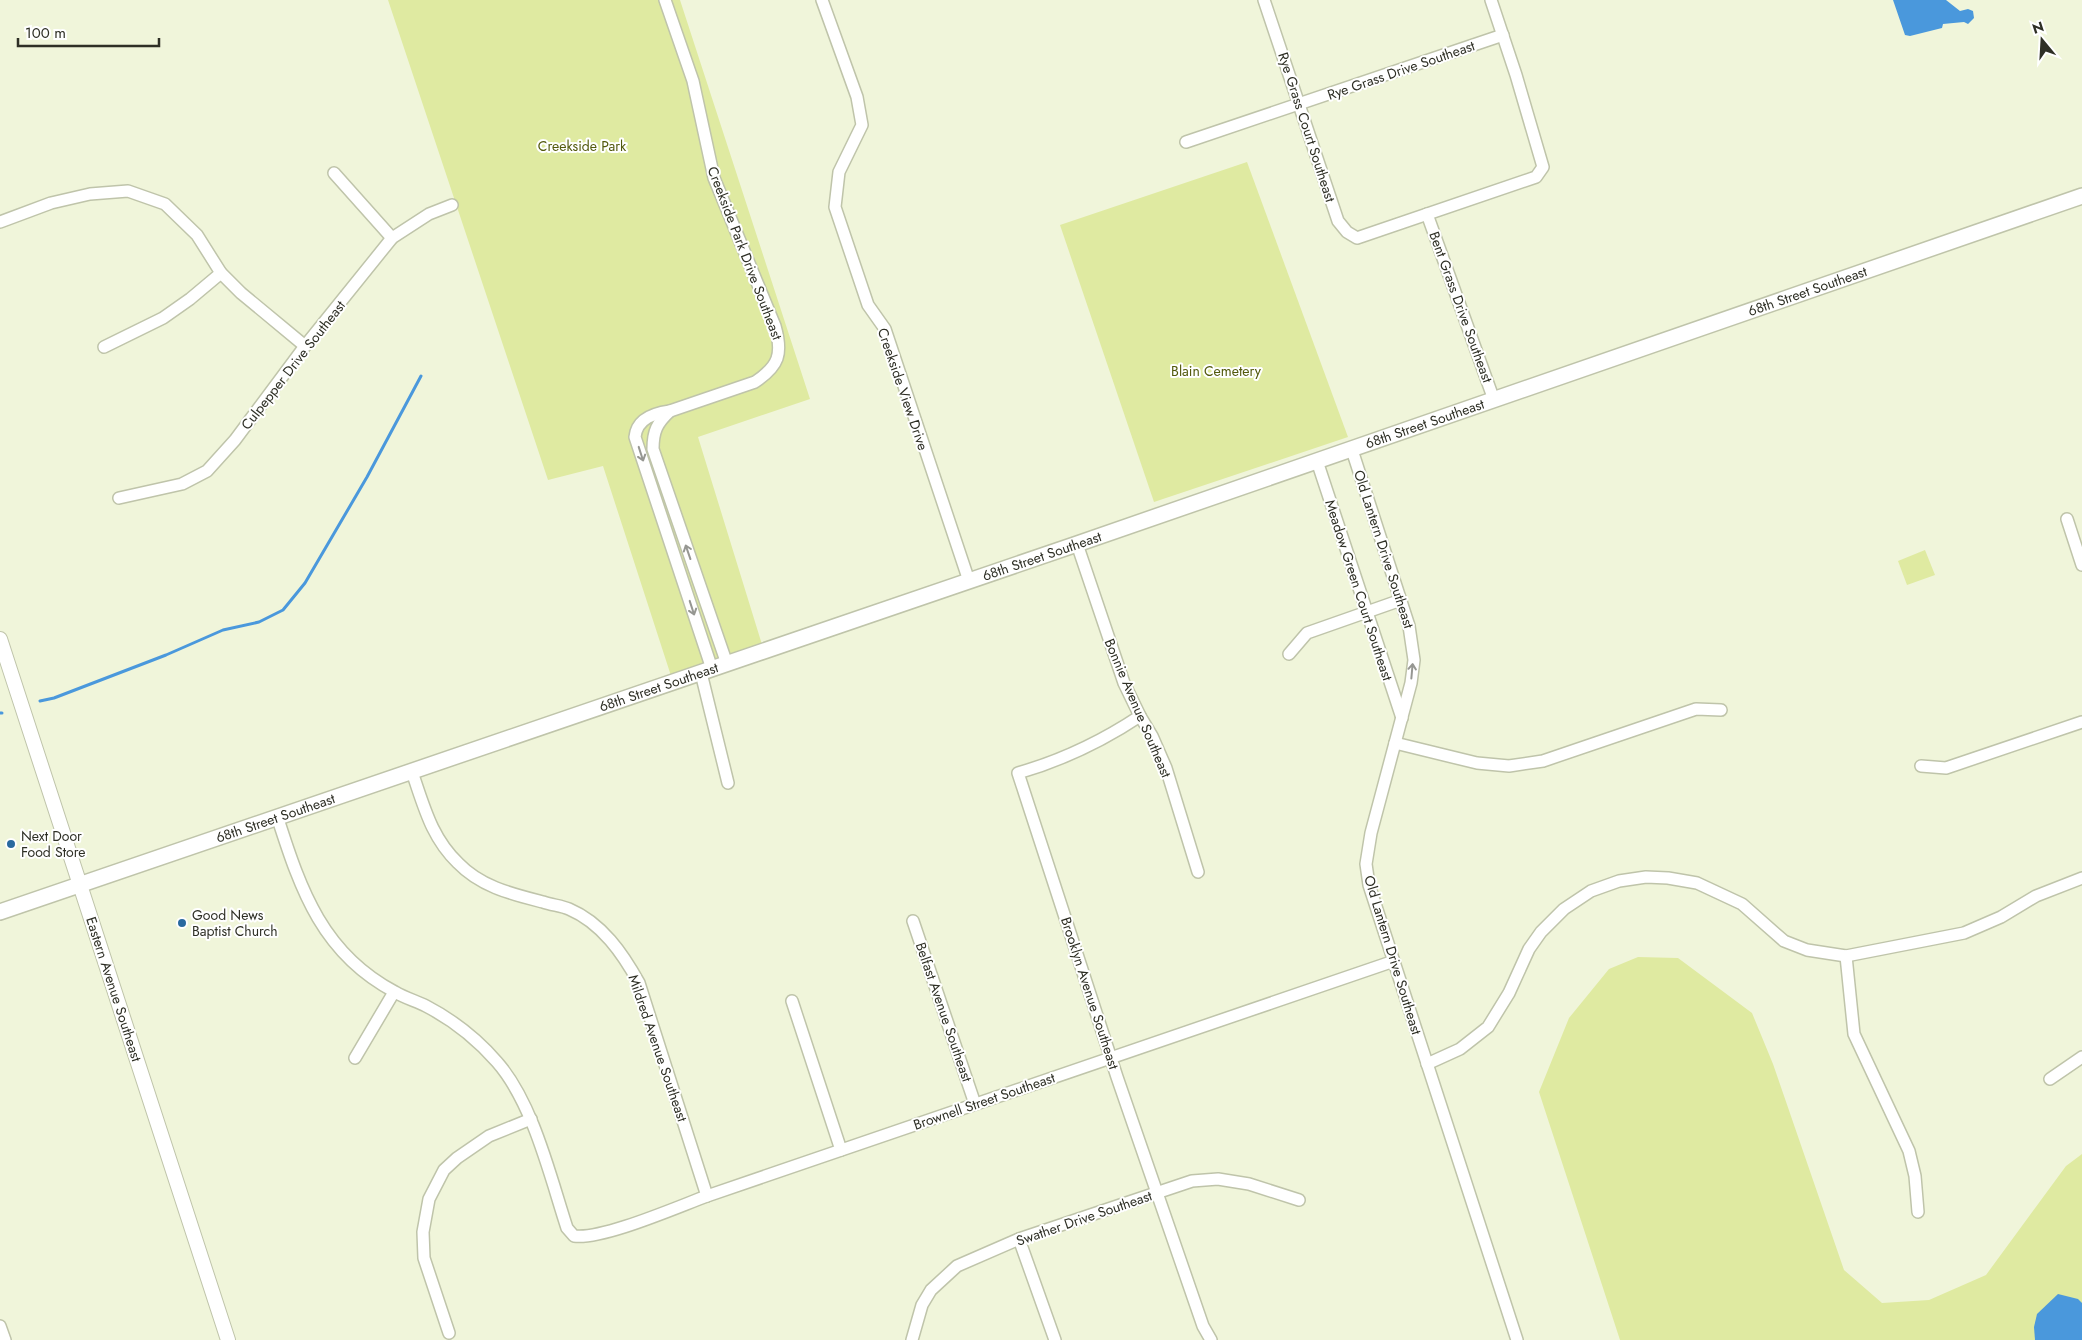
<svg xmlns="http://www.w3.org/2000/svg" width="2082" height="1340" font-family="Jost,sans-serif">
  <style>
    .green { fill: #dfeaa1 }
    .water { fill: #4a98dc }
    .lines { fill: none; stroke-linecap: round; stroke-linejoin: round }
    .stream { stroke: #4a98dc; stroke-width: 3 }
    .minor-casing { stroke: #bfc4aa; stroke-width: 14 }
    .tertiary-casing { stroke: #bfc4aa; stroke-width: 16 }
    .secondary-casing { stroke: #bfc4aa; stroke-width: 18 }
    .minor { stroke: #fff; stroke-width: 11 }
    .tertiary { stroke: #fff; stroke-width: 14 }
    .secondary { stroke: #fff; stroke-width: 15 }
    .oneway { stroke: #969792 }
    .poi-dot { fill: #29699f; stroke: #fff; stroke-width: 2 }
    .labels { text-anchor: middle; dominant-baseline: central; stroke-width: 4; stroke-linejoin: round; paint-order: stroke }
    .street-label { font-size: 14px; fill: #2e2f25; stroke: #fff }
    .park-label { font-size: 14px; fill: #52590c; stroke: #fff }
    .poi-label { font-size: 14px; fill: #2e2f25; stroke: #fff; text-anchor: start }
  </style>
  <rect width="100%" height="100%" fill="#f0f5da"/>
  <g class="green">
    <path d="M 388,0 L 680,0 L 810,399 L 698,437 L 764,651 L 673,682 L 603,466 L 548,480 Z"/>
    <path d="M 1247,162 L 1348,437 L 1154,502 L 1060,225 Z"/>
    <path d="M 1925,550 L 1935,575 L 1907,585 L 1898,561 Z"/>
    <path d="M 1638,957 L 1678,958 L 1752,1013 L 1773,1064 L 1844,1270 L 1882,1303 L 1929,1300 L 1986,1275 L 2066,1166 L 2082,1154 L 2082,1340 L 1620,1340 L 1539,1092 L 1569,1018 L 1609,969 Z"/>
  </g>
  <g class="water">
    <path d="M 1893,0 L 1946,0 L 1960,11 L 1968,9 L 1973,11 L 1974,18 L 1968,24 L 1964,22 L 1943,24 L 1942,28 L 1910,36 L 1905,35 Z"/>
    <path d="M 2058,1294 L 2078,1299 L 2082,1303 L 2082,1340 L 2035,1340 L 2034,1327 L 2037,1314 Z"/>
  </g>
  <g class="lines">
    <g class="stream">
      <path d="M 40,701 L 54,698 L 166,655 L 223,630 L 259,622 L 283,610 L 305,583 L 367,477 L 421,376"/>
      <path d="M 0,713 L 2,713"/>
    </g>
    <g class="minor-casing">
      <g id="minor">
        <path d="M 665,0 L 693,81 L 714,178 L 775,326 C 783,354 779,366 755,382 L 670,411 C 655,413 637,418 635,437 L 712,669"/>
        <path d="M 822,0 L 857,97 L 862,125 L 839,172 L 835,207 L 868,305 L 885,329 L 969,581"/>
        <path d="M 1264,0 L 1338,221 L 1347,232 L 1357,238 L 1536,177 L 1543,167 L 1516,75 L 1491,0"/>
        <path d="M 1186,142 L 1503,35"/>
        <path d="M 334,173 L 392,238"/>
        <path d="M 1427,214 L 1494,400"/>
        <path d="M 0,222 L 51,203 L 90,194 L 128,191 L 165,204 L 197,235 L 221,273 L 241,293 L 305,346"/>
        <path d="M 104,347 L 163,318 L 190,299 L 221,273"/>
        <path d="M 670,411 C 657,423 653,431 653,449 L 727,664"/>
        <path d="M 1352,450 L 1409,626 L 1414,660 L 1411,683 L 1371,833 L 1366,864 L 1369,885 L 1517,1340"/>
        <path d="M 1317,461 L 1402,718"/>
        <path d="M 119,498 L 182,484 L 207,471 L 235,440 L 305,346 L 392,238 L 429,214 L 452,205"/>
        <path d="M 2067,519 L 2082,565"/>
        <path d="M 1077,544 L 1124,683 L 1140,716 L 1152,736 L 1166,768 L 1198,872"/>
        <path d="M 1289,654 L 1307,633 L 1401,600"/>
        <path d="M 701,673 L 728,783"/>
        <path d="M 1140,716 C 1101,742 1063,760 1018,773 L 1117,1077 L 1203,1326 L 1211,1340"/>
        <path d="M 1395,743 L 1477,763 L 1509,766 L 1543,761 L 1696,709 L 1721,710"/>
        <path d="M 1921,766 L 1946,768 L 2082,722"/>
        <path d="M 412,772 C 424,806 431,837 458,863 C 481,887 512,894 543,902 C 552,905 562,906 569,909 C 602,923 623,954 639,983 L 707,1196"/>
        <path d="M 278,819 C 301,891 323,954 395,992 C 405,998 416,1001 426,1006 C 453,1020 477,1039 497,1062 C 533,1103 550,1176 567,1228 L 574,1236 C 602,1240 677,1207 707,1196 L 1394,961"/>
        <path d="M 913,921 L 975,1104"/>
        <path d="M 1846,956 L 1854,1034 L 1909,1151 L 1915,1176 L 1918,1212"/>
        <path d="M 792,1001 L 841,1150"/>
        <path d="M 355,1058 L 394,992"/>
        <path d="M 1427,1064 L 1460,1049 L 1488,1027 L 1509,993 L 1529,949 L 1541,932 L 1564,909 L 1591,891 L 1619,881 L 1646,877 L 1668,878 L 1697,883 L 1742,904 L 1784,941 L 1807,950 L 1846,956 L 1964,933 L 2001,917 L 2036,896 L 2082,878"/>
        <path d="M 2050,1079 L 2082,1057"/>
        <path d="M 1019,1239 L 1055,1340"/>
        <path d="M 0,1326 L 5,1340"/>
        <path d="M 449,1333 L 424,1258 L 423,1232 L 429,1199 L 444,1170 L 457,1158 L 489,1136 L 531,1119"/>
        <path d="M 912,1340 L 922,1305 L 931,1290 L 957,1266 L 1019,1239 L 1192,1181 L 1218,1179 L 1249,1184 L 1299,1200"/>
      </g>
    </g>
    <g class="tertiary-casing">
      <path id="tertiary" d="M 0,639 L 228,1340"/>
    </g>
    <g class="secondary-casing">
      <g id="secondary">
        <path id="s1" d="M 0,912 L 1077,544 L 2082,196"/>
      </g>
    </g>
    <use href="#minor" class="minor"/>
    <use href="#tertiary" class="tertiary"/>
    <use href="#secondary" class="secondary"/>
  </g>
  <defs><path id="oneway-shaft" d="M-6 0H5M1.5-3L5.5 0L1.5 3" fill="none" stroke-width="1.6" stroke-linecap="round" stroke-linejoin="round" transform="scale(1.25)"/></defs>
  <g class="oneway">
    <use href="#oneway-shaft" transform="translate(641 454) rotate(72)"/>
    <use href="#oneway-shaft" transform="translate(688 552) rotate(-109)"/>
    <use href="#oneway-shaft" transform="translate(692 608) rotate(72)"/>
    <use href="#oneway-shaft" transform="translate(1412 671) rotate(-85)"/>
  </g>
  <g class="poi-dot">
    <circle cx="11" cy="844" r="5"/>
    <circle cx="182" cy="923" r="5"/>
  </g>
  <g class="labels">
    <g class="street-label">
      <text transform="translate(1401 70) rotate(-19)">Rye Grass Drive Southeast</text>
      <text transform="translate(1307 127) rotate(72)">Rye Grass Court Southeast</text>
      <text transform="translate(745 253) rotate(69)">Creekside Park Drive Southeast</text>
      <text stroke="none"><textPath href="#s1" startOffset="1911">68th Street Southeast</textPath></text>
      <text transform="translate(1461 307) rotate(70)">Bent Grass Drive Southeast</text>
      <text transform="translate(293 365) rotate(-52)">Culpepper Drive Southeast</text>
      <text transform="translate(903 389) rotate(71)">Creekside View Drive</text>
      <text stroke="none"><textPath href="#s1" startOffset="1506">68th Street Southeast</textPath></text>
      <text transform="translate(1384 549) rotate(72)">Old Lantern Drive Southeast</text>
      <text stroke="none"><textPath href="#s1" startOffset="1101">68th Street Southeast</textPath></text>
      <text transform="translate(1359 590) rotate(72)">Meadow Green Court Southeast</text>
      <text stroke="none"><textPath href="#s1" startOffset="696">68th Street Southeast</textPath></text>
      <text transform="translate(1138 708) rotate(67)">Bonnie Avenue Southeast</text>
      <text stroke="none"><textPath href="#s1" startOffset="291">68th Street Southeast</textPath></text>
      <text transform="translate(1393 955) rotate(73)">Old Lantern Drive Southeast</text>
      <text transform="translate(114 989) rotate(72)">Eastern Avenue Southeast</text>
      <text transform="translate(1090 993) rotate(72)">Brooklyn Avenue Southeast</text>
      <text transform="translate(944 1012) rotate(71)">Belfast Avenue Southeast</text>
      <text transform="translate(658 1048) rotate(71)">Mildred Avenue Southeast</text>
      <text transform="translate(984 1101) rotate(-19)">Brownell Street Southeast</text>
      <text transform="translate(1084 1218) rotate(-19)">Swather Drive Southeast</text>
    </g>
    <g class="park-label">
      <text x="582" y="146">Creekside Park</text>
      <text x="1216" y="371">Blain Cemetery</text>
    </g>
    <g class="poi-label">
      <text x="21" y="836">Next Door<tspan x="21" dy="16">Food Store</tspan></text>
      <text x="192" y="915">Good News<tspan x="192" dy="16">Baptist Church</tspan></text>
    </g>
  </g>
  <g transform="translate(2042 40) rotate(342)" stroke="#ffffff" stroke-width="4" paint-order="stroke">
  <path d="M0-4L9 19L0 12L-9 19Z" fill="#2e2f25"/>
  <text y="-8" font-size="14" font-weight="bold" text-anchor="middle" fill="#2e2f25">N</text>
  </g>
  <path d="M18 38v8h141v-8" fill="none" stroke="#2e2f25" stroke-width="2.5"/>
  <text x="25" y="38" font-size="15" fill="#2e2f25" stroke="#ffffff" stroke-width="4" paint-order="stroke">100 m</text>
</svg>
